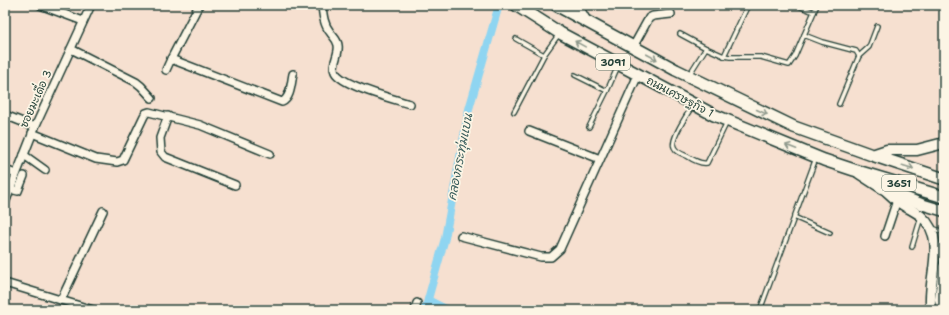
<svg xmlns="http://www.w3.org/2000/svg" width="949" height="315" font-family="'Shantell Sans','Playpen Sans Thai',sans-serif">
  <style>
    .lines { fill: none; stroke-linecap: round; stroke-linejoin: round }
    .canal { stroke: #8fd5f1; stroke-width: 8 }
    .service-casing { stroke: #1f3d34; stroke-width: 6 }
    .minor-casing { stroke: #1f3d34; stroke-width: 10 }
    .tertiary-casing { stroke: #1f3d34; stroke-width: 12 }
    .secondary-casing { stroke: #1f3d34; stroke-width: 13 }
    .primary-casing { stroke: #1f3d34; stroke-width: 14 }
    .service { stroke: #fcf5e5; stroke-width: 3.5 }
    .minor { stroke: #fcf5e5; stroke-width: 7 }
    .tertiary { stroke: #fcf5e5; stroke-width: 9 }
    .secondary { stroke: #fcf5e5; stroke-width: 10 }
    .primary { stroke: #fcf5e5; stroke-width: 11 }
    .oneway { stroke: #8e998c }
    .labels { text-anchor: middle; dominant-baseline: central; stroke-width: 3.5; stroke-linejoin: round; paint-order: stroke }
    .shield { fill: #fcf5e5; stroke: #617469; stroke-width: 1 }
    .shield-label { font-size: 10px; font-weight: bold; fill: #1f3d34 }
    .street-label { font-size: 11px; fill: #1f3d34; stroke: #fcf5e5 }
    .water-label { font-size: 12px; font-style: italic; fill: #355b5a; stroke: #fcf5e5 }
  </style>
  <rect width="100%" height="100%" fill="#f6e0d0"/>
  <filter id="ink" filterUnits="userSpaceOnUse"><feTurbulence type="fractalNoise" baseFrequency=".025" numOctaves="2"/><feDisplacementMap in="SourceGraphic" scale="8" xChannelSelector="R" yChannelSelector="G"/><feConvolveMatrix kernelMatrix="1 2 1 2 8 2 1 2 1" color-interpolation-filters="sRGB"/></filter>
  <g filter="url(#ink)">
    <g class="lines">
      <g class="canal">
        <path d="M 428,300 L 448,310"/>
        <path d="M 425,310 L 445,238 L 469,109 L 499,5"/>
      </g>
      <g class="service-casing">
        <g id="service">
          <path d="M 796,5 L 814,12"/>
          <path d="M 680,34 L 706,48"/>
          <path d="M 804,35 L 817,5"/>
          <path d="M 516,39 L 544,55"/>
          <path d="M 724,56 L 748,5"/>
          <path d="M 859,56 L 869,47 L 877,26"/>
          <path d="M 575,75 L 607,91 L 618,66"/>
          <path d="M 689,75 L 706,48 L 724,56 L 730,57 L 761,57 L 789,65 L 795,56 L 804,35 L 822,42 L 856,51 L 859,56 L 839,104"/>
          <path d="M 693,105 C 688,113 670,140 674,147 C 676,152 682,154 687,156 C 693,160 700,164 707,163 L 727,122"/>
          <path d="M 514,112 L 544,55 L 559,34"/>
          <path d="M 589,127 L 607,91"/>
          <path d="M 794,217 L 830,233"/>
          <path d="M 932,228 L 944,232"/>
          <path d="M 936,245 L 944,246"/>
          <path d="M 912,247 L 921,217"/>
          <path d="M 760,310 L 816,158"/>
        </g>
      </g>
      <g class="minor-casing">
        <g id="minor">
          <path d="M 40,5 L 83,21"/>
          <path d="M 199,5 L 171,59 L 282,102 C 291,98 291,83 293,74"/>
          <path d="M 321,5 L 322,6 C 323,15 324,25 330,32 C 333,37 337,39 338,45 C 340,54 331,64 335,72 C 342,86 394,99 410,104"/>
          <path d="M 633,47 L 649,18 L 653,16 L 671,14"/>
          <path d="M 71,49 L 136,82 L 141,86 L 152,98"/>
          <path d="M 166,70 L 171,59"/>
          <path d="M 5,115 L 35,127"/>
          <path d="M 168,116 L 160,138 L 161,152 L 165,157 L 235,185"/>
          <path d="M 529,131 L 600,159"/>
          <path d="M 32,133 L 96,159 L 117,162 L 123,160 L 144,116 L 146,113 L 149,112 L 200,125 L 270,154"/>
          <path d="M 24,155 L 45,170"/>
          <path d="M 5,170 L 16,174"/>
          <path d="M 10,189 L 18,191 L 24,176"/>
          <path d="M 5,203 L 35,127 L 91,5"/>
          <path d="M 461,236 L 541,257 L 551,257 L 560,249 L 638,75"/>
          <path d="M 885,236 L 897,200"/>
          <path d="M 5,283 L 93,310"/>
          <path d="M 61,300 L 103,211"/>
          <path d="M 415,310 L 417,303"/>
        </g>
      </g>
      <g class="tertiary-casing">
        <g id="tertiary">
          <path d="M 577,5 L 586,21"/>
          <path d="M 886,191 C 891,195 895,200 900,203 C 907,208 915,211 921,216 C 949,240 926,279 931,310"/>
        </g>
      </g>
      <g class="secondary-casing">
        <g id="secondary">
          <path d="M 872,155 L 887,150 L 917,150 L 944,143"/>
          <path d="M 859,173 L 882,188 L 921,204 L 944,211"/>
          <path d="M 942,310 L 940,299 L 944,267"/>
        </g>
      </g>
      <g class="primary-casing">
        <g id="primary">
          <path d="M 516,5 L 560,33 L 714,115 L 824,160 L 854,170 L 944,197"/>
          <path d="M 556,5 L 676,70 L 794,127 L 872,155 L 944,179"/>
        </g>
      </g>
      <use href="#service" class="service"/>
      <use href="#minor" class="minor"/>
      <use href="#tertiary" class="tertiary"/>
      <use href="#secondary" class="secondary"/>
      <use href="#primary" class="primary"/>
    </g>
    <defs><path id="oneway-shaft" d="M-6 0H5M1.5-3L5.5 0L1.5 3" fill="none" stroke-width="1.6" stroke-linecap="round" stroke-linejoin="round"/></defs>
    <g class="oneway">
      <use href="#oneway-shaft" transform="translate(580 44) rotate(-151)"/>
      <use href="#oneway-shaft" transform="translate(652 57) rotate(28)"/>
      <use href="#oneway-shaft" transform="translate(762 112) rotate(25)"/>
      <use href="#oneway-shaft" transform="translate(791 147) rotate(-159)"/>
      <use href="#oneway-shaft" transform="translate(908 167) rotate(17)"/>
    </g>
  </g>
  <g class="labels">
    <g class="shield">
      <rect x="596" y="54" width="34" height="16" rx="3"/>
      <rect x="882" y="175" width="34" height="16" rx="3"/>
    </g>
    <g class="shield-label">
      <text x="613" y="62">3091</text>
      <text x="899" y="183">3651</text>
    </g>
    <g class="street-label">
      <text transform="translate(680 97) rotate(28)">ถนนเศรษฐกิจ 1</text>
      <text transform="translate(36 99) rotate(-66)">ซอยมะเดื่อ 3</text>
    </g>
    <g class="water-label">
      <text transform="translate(460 157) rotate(-79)">คลองกระทุ่มแบน</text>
    </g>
  </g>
  <rect width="949" height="315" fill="none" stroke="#fcf5e5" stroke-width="20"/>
  <rect x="10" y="10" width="929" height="295" fill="none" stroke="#1f3d34" stroke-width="1.5" filter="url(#ink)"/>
</svg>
